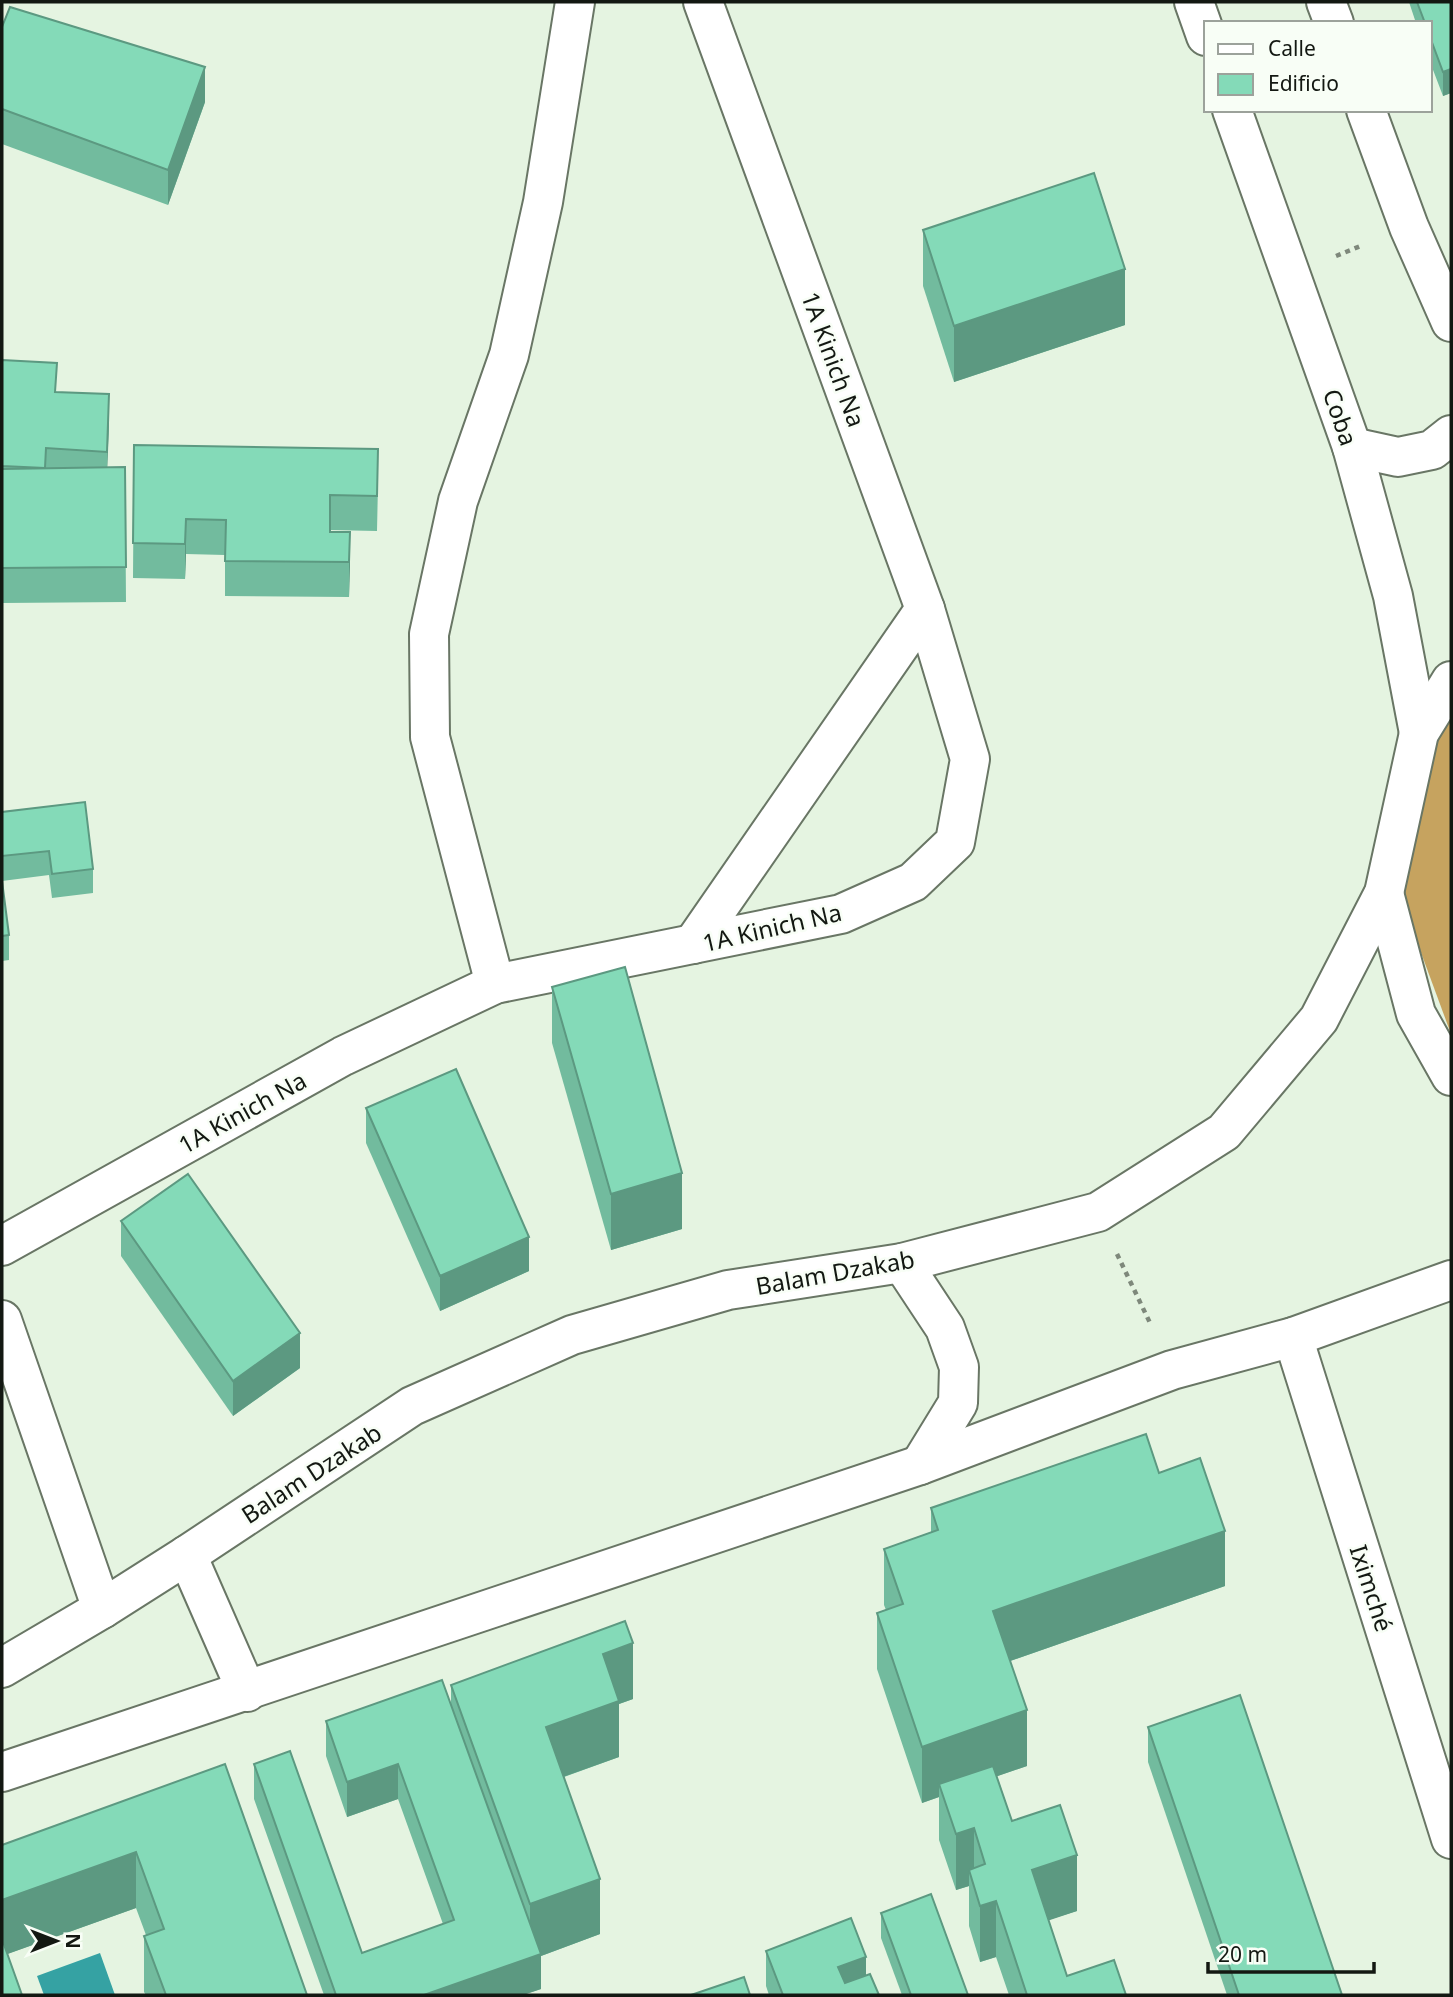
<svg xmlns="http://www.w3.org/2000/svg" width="1453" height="1997" font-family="'Noto Sans',sans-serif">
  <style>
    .forest { fill: #c6a35f }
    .water { fill: #35a2a3 }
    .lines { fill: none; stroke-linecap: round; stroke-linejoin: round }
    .street-casing { stroke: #697665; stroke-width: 42 }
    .path { stroke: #7e887b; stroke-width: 4.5; stroke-dasharray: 5 5; stroke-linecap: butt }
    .street { stroke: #fff; stroke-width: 38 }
    .wall { fill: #72bb9e }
    .shaded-wall { fill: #5c9981 }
    .building { fill: #84dab8; stroke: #5c9981; stroke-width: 2 }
    .labels { text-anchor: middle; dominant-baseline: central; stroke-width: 5; stroke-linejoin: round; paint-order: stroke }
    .street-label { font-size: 24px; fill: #131812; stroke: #f8fef6 }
  </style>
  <rect width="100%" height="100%" fill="#e5f4e1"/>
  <path class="forest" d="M 1451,711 L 1451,1034 L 1402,901 L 1436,731 Z"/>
  <path class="water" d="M 100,1953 L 115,1995 L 44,1995 L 37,1976 Z"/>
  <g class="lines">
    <g class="street-casing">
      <g id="street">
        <path d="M 1194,2 L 1206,36"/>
        <path d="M 1326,2 L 1334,23"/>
        <path d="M 1232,110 L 1352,447 L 1393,596 L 1419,733"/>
        <path d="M 1366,110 L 1409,227 L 1451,322"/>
        <path d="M 1352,447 L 1398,457 L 1432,450 L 1451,435"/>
        <path d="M 1384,893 L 1416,1014 L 1451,1076"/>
        <path d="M 693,944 L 925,609"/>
        <path d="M 495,984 L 430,737 L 429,634 L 458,501 L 509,355 L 543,202 L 575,2"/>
        <path d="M 2,1246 L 343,1056 L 495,984 L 841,914 L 913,882 L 955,842 L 970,759 L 925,609 L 703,2"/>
        <path d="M 902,1263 L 945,1328 L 959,1367 L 958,1403 L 920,1465"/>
        <path d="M 2,1320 L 102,1609"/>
        <path d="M 1293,1337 L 1451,1839"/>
        <path d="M 187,1555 L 247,1692"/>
        <path d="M 2,1668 L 102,1609 L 187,1555 L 412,1406 L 572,1335 L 728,1290 L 902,1263 L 1098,1212 L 1224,1132 L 1319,1019 L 1384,893 L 1419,733 L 1451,681"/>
        <path d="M 2,1772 L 920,1465 L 1172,1370 L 1293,1337 L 1451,1280"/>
      </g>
    </g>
    <g class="path">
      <path d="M 1336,256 L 1363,245"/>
      <path d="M 1117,1254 L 1151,1325"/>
    </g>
    <use href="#street" class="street"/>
  </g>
  <g class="wall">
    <path d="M 1409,2 L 1451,2 L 1451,93 L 1443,96 L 1430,62 L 1430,23 L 1416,23 Z"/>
    <path d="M 2,27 L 205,102 L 168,205 L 2,144 Z"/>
    <path d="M 923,230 L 1125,325 L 954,382 L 923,286 Z"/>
    <path d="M 2,360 L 57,392 L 109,419 L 107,467 L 125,467 L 126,602 L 2,603 Z"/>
    <path d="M 134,445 L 378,484 L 377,531 L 330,530 L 330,532 L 350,532 L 349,597 L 225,596 L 225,555 L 186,554 L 185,579 L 133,578 Z"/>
    <path d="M 2,812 L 93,869 L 93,893 L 52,898 L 49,875 L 2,881 Z"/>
    <path d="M 2,881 L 9,935 L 9,960 L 2,961 Z"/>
    <path d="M 552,987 L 682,1229 L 611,1250 L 552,1043 Z"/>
    <path d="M 366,1108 L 529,1271 L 440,1311 L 366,1143 Z"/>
    <path d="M 121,1221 L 300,1368 L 233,1416 L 121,1256 Z"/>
    <path d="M 1159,1473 L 1225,1586 L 1010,1661 L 1027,1766 L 997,1776 L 1012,1821 L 1077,1911 L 1048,1920 L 1067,1976 L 1126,1995 L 1009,1995 L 996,1957 L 980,1962 L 969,1926 L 969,1886 L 956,1890 L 939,1840 L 939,1797 L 922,1803 L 877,1669 L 877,1613 L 886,1610 L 884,1605 L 884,1549 L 931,1532 L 931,1508 Z"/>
    <path d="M 451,1685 L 633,1699 L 619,1704 L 619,1757 L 564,1777 L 600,1934 L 541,1956 L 541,1989 L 523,1995 L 324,1995 L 254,1799 L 254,1764 L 362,1953 L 443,1924 L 398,1799 L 347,1817 L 326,1756 L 326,1721 L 451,1705 Z"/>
    <path d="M 1148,1727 L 1342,1995 L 1227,1995 L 1148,1762 Z"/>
    <path d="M 225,1764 L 307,1995 L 146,1995 L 144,1992 L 144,1936 L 146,1935 L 136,1908 L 7,1954 L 2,1995 L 2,1845 Z"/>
    <path d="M 881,1913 L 968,1995 L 902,1995 L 881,1938 Z"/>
    <path d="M 766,1951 L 866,1976 L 879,1995 L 769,1995 L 766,1986 Z"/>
  </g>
  <g class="shaded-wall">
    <path d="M 205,67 L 205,102 L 168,205 L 168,170 Z"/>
    <path d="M 1451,69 L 1451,93 L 1443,96 L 1443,72 Z"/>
    <path d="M 1125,269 L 1125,325 L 954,382 L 954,326 Z"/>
    <path d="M 109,394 L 109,419 L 107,476 L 107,452 Z"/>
    <path d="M 186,519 L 186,554 L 185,579 L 185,544 Z"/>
    <path d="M 350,532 L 350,567 L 349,597 L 349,562 Z"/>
    <path d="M 682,1173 L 682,1229 L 611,1250 L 611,1194 Z"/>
    <path d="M 529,1237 L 529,1271 L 440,1311 L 440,1276 Z"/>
    <path d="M 300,1333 L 300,1368 L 233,1416 L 233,1381 Z"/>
    <path d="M 1225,1531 L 1225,1586 L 993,1667 L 993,1611 Z"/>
    <path d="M 633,1643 L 633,1699 L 619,1704 L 619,1757 L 546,1783 L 546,1727 L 603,1654 Z"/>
    <path d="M 1027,1710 L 1027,1766 L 943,1795 L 939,1784 L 939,1797 L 922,1803 L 922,1747 Z"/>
    <path d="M 398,1764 L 398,1799 L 347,1817 L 347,1782 Z"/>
    <path d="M 974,1828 L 974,1884 L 969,1870 L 969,1886 L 956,1890 L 956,1834 Z"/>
    <path d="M 136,1852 L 136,1908 L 2,1956 L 2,1900 Z"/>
    <path d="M 1077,1855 L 1077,1911 L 1032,1926 L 1032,1870 Z"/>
    <path d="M 600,1879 L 600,1934 L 541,1956 L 541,1989 L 523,1995 L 424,1995 L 530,1958 L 530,1904 Z"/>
    <path d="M 996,1901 L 996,1957 L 980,1962 L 980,1906 Z"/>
    <path d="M 866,1957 L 866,1992 L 838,1995 L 838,1967 Z"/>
  </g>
  <g class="building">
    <path d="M 1417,2 L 1451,2 L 1451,69 L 1443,72 L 1430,37 L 1430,23 L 1425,23 Z"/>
    <path d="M 10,7 L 205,67 L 168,170 L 2,109 L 2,27 Z"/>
    <path d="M 1094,173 L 1125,269 L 954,326 L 923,230 Z"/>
    <path d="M 2,360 L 57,363 L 55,392 L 109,394 L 107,452 L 46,448 L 45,468 L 2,466 Z"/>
    <path d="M 134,445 L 378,449 L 377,496 L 330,495 L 330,532 L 350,532 L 349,562 L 225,561 L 226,520 L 186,519 L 185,544 L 133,543 Z"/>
    <path d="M 125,467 L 126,567 L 2,568 L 2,469 Z"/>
    <path d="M 85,802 L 93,869 L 52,874 L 49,851 L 2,856 L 2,812 Z"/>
    <path d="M 2,881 L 9,935 L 2,936 Z"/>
    <path d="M 625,967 L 682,1173 L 611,1194 L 552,987 Z"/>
    <path d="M 456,1069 L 529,1237 L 440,1276 L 366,1108 Z"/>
    <path d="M 188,1174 L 300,1333 L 233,1381 L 121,1221 Z"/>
    <path d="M 1146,1434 L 1159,1473 L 1200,1458 L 1225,1531 L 993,1611 L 1027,1710 L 922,1747 L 877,1613 L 903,1604 L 884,1549 L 938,1530 L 931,1508 Z"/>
    <path d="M 625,1621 L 633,1643 L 603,1654 L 619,1701 L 546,1727 L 600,1879 L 530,1904 L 451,1685 Z"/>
    <path d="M 442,1680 L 541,1954 L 424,1995 L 336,1995 L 254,1764 L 290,1751 L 362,1953 L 454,1920 L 398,1764 L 347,1782 L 326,1721 Z"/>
    <path d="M 1240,1695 L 1342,1995 L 1239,1995 L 1148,1727 Z"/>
    <path d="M 225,1764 L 307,1995 L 166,1995 L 144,1936 L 164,1929 L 136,1852 L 2,1900 L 2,1845 Z"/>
    <path d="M 993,1766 L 1012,1821 L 1060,1805 L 1077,1855 L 1032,1870 L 1067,1976 L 1114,1960 L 1126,1995 L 1027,1995 L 996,1901 L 980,1906 L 969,1870 L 985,1864 L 974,1828 L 956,1834 L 939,1784 Z"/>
    <path d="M 931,1894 L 968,1995 L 911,1995 L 881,1913 Z"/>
    <path d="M 851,1918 L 866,1957 L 838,1967 L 845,1983 L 870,1974 L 879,1995 L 783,1995 L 766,1951 Z"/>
    <path d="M 2,1939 L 22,1995 L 2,1995 Z"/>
    <path d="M 744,1977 L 750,1995 L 691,1995 Z"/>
  </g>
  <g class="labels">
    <g class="street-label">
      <text transform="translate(834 359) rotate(70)">1A Kinich Na</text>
      <text transform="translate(1341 417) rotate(71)">Coba</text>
      <text transform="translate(772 927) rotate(-13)">1A Kinich Na</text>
      <text transform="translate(242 1112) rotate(-29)">1A Kinich Na</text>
      <text transform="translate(835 1272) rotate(-10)">Balam Dzakab</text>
      <text transform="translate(311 1473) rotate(-33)">Balam Dzakab</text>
      <text transform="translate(1372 1588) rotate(72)">Iximché</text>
    </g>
  </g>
  <rect width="1453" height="1997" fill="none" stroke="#131812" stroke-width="7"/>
  <rect x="1204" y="21" width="228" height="91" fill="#f8fef6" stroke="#9ca29b" stroke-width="2"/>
  <rect x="1218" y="44" width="35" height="10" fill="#ffffff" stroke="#9ca29b" stroke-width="2"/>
  <text x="1268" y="56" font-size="21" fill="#131812">Calle</text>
  <rect x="1218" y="74" width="35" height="21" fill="#84dab8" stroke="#9ca29b" stroke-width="2"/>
  <text x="1268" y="91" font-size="21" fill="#131812">Edificio</text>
  <g transform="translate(56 1941) rotate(90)" stroke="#f8fef6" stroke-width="5" paint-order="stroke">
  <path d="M0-5L12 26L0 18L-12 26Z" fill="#131812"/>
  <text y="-10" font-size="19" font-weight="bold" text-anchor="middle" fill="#131812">N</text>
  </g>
  <path d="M1208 1962v10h166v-10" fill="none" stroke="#131812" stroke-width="3.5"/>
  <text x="1218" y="1962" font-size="21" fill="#131812" stroke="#f8fef6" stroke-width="5" paint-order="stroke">20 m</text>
</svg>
